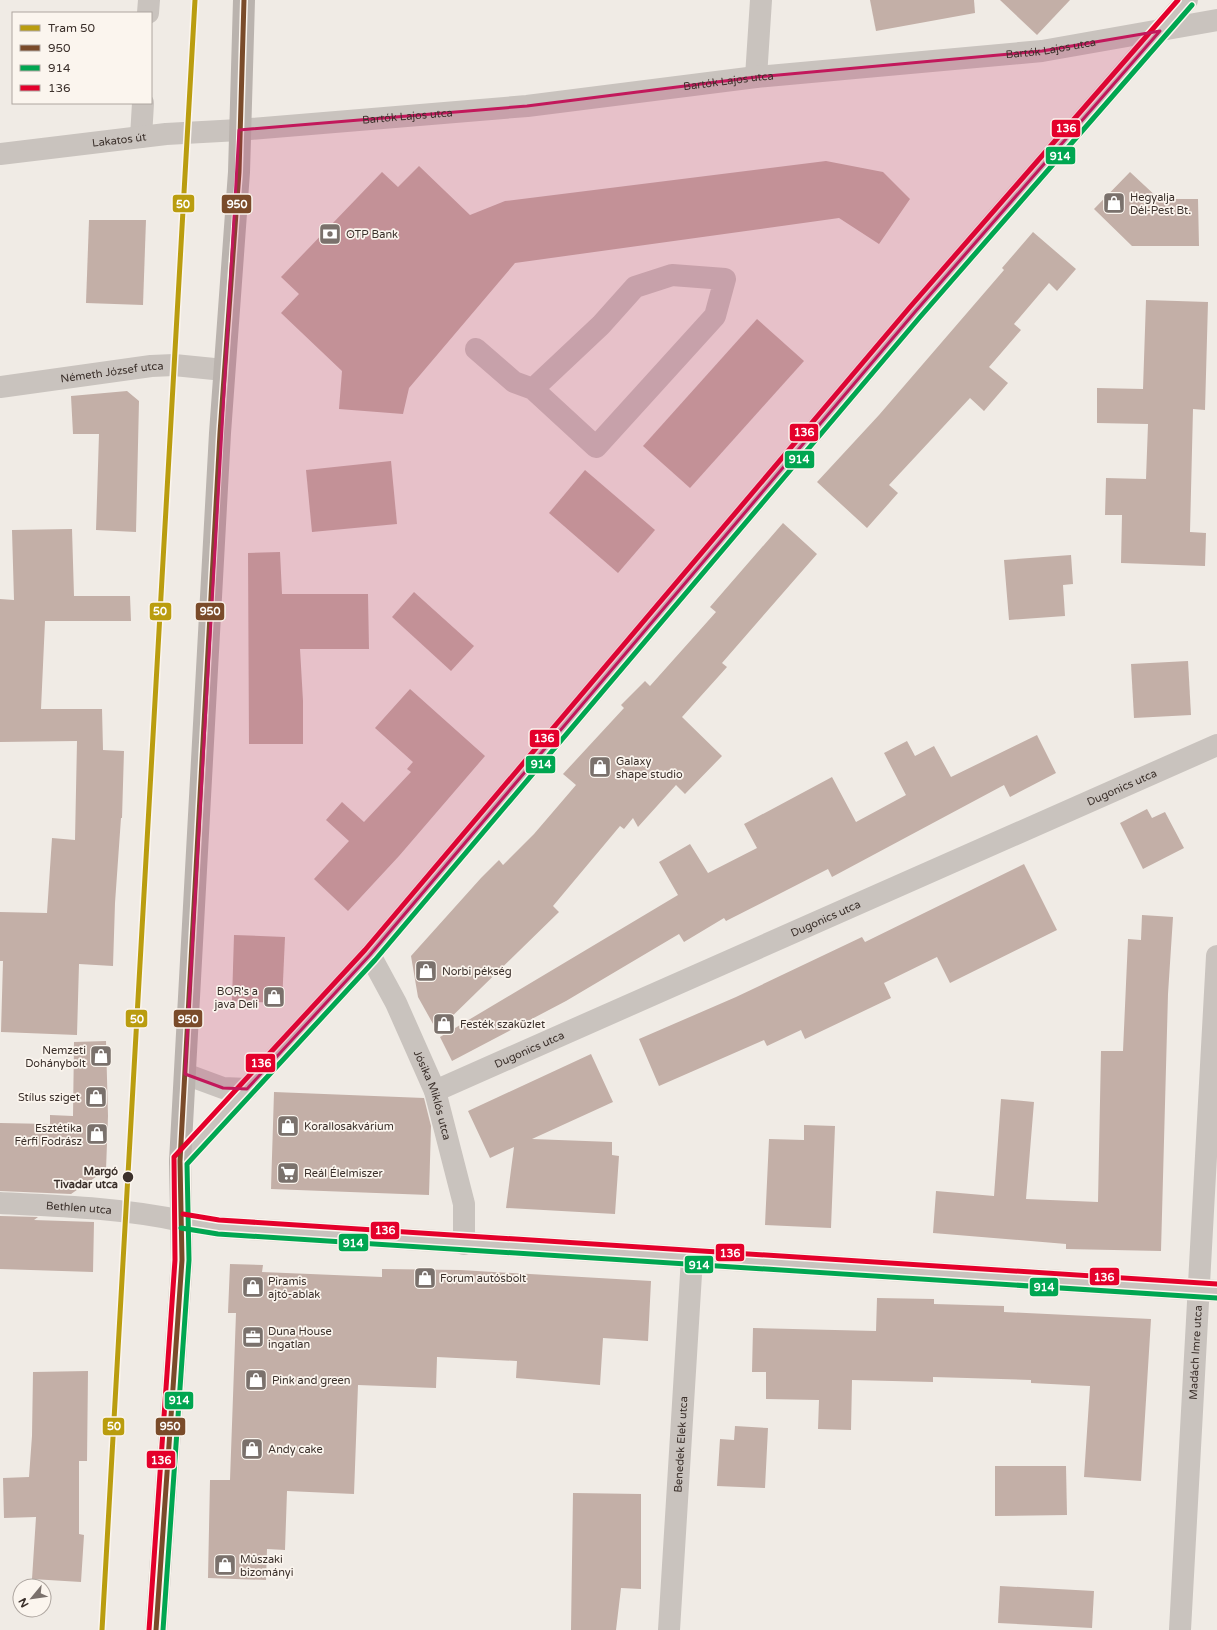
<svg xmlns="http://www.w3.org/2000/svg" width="1217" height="1630" font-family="'Varela Round',sans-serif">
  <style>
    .building { fill: #c3afa7 }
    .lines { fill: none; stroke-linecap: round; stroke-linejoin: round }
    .minor { stroke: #c9c3be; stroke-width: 22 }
    .tertiary { stroke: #c9c3be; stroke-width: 22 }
    .secondary { stroke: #bab3ae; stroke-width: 22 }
    .bus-1-casing { stroke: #fbf5ee; stroke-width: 8 }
    .bus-2-casing { stroke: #fbf5ee; stroke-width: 8 }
    .bus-3-casing { stroke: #fbf5ee; stroke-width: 8 }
    .bus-1 { stroke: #7a4b2a; stroke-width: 5 }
    .bus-2 { stroke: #00a651; stroke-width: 5 }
    .bus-3 { stroke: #e4002b; stroke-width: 5 }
    .tram-1-casing { stroke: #fbf5ee; stroke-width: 8 }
    .tram-1 { stroke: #ba9d0f; stroke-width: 5 }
    .marked { fill: #c2185b; fill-opacity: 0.2; stroke: #c2185b; stroke-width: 3; stroke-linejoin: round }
    .stop-dot { fill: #3b302b; stroke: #fbf5ee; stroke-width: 1.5 }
    .labels { text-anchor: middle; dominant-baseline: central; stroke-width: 3.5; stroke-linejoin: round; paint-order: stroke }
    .street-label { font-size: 11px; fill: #3b302b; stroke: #fbf5ee }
    .poi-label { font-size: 11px; fill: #3b302b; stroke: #fbf5ee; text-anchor: start }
    .stop-label { font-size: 11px; font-weight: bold; fill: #3b302b; stroke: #fbf5ee; text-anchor: end }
    .line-badge { stroke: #fbf5ee; stroke-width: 1.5 }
    .badge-label { font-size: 11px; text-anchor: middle; font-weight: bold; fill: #fff }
  </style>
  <rect width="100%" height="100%" fill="#f0ebe5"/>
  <g class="building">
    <path d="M 870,0 L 974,0 L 975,13 L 876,31 Z"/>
    <path d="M 1000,0 L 1070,0 L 1037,35 Z"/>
    <path d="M 826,161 L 883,172 L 910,199 L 879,244 L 839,218 L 515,263 L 409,388 L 403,414 L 339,409 L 342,371 L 281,313 L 299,294 L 281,277 L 382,172 L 398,187 L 419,166 L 470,215 L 505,201 Z"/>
    <path d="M 1130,172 L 1159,199 L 1198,199 L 1199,246 L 1132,246 L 1094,209 Z"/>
    <path d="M 89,220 L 146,220 L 143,305 L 86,303 Z"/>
    <path d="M 1033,232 L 1076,269 L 1057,291 L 1049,283 L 1014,324 L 1021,330 L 989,367 L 1008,383 L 984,411 L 970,398 L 889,485 L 898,493 L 867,528 L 817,482 L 879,415 L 1004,270 L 1002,268 Z"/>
    <path d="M 1146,300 L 1208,302 L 1205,410 L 1193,409 L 1190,532 L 1206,533 L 1205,566 L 1121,563 L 1122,515 L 1105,515 L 1106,478 L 1146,479 L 1148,424 L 1097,423 L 1097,388 L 1143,389 Z"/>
    <path d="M 757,319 L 804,361 L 690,488 L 643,446 Z"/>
    <path d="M 127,391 L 139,401 L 136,532 L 96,530 L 99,434 L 73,434 L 71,396 Z"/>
    <path d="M 391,461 L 397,524 L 312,532 L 306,470 Z"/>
    <path d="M 585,470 L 655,530 L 618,573 L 549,513 Z"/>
    <path d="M 783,523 L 817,554 L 722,663 L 727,667 L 682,717 L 722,756 L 685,794 L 676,785 L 638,827 L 633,818 L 624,829 L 620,826 L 553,906 L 559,912 L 437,1031 L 418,997 L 411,956 L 481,878 L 499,860 L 503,865 L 534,834 L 576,785 L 563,774 L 624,708 L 621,705 L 645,681 L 650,686 L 716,612 L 710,607 Z"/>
    <path d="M 72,529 L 74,596 L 130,596 L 131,621 L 45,621 L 41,709 L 102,709 L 103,750 L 124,751 L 122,818 L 121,818 L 115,903 L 113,966 L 79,964 L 77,1035 L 1,1032 L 3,961 L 0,961 L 0,912 L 47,913 L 52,838 L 75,840 L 77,741 L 0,742 L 0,599 L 14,600 L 12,530 Z"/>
    <path d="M 280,552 L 282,594 L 368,594 L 369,649 L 300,649 L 303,701 L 303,744 L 249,744 L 248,553 Z"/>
    <path d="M 1071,555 L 1073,584 L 1063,585 L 1065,616 L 1009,620 L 1004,560 Z"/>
    <path d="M 414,592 L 474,646 L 451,671 L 392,617 Z"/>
    <path d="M 1188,661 L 1191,715 L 1134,718 L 1131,664 Z"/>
    <path d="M 410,689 L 485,756 L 399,856 L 348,911 L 314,879 L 349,841 L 326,820 L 342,802 L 364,822 L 411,772 L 407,769 L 413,762 L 375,728 Z"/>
    <path d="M 1037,735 L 1056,773 L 1010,797 L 1004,785 L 832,877 L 828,869 L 726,921 L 724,918 L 684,942 L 679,934 L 566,1001 L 452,1061 L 440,1037 L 678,895 L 659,862 L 690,844 L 708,873 L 757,848 L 744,824 L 832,777 L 856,822 L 906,795 L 884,753 L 907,741 L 915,756 L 934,746 L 951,777 Z"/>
    <path d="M 1147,809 L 1152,818 L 1165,812 L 1184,848 L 1143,869 L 1120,823 Z"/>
    <path d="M 1024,864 L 1057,930 L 950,983 L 937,957 L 884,983 L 891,998 L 805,1039 L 801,1030 L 767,1046 L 764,1040 L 659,1086 L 639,1039 L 736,997 L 862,937 L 865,942 Z"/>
    <path d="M 1142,915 L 1173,917 L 1168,994 L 1161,1251 L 1066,1249 L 1066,1244 L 933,1233 L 936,1191 L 994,1196 L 1001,1099 L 1034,1102 L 1026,1199 L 1098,1202 L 1101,1051 L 1123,1051 L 1128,939 L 1141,940 Z"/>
    <path d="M 234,935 L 285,937 L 282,1003 L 232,1001 Z"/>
    <path d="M 106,1041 L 108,1116 L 106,1170 L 71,1194 L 0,1191 L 0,1123 L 50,1124 L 50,1115 L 73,1116 L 74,1042 Z"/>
    <path d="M 591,1054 L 613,1102 L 532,1139 L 612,1142 L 612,1155 L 619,1156 L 615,1214 L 506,1208 L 514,1147 L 490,1158 L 468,1111 Z"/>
    <path d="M 274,1092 L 424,1098 L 431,1126 L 429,1195 L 271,1189 Z"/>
    <path d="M 804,1125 L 835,1126 L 831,1228 L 765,1225 L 769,1139 L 804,1140 Z"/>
    <path d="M 0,1216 L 38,1217 L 34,1220 L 94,1222 L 93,1272 L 0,1269 Z"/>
    <path d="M 230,1264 L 263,1265 L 262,1272 L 382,1277 L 382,1269 L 460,1270 L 651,1281 L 648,1341 L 603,1338 L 600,1385 L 516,1378 L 517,1361 L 437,1357 L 436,1388 L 358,1385 L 354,1494 L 287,1491 L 285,1550 L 267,1549 L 266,1580 L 208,1578 L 210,1480 L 230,1480 L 236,1313 L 228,1313 Z"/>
    <path d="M 877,1298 L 934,1299 L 934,1304 L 1004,1306 L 1004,1312 L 1151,1319 L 1141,1481 L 1084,1477 L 1090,1386 L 1031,1383 L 1031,1380 L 933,1377 L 933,1382 L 852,1380 L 851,1430 L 818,1429 L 819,1400 L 766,1399 L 766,1372 L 752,1372 L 753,1328 L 876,1331 Z"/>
    <path d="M 88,1371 L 87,1461 L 79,1461 L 79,1534 L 84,1535 L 81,1582 L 32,1579 L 36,1517 L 4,1518 L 3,1478 L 29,1477 L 32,1436 L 33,1372 Z"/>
    <path d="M 735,1426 L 768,1428 L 765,1488 L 717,1486 L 720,1439 L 734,1440 Z"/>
    <path d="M 995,1466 L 1066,1466 L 1067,1515 L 995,1516 Z"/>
    <path d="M 573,1493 L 641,1494 L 641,1589 L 621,1588 L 616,1630 L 571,1630 Z"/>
    <path d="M 1000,1586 L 1094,1591 L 1092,1628 L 998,1623 Z"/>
  </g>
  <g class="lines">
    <g class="minor">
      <path d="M 148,13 L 149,0"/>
      <path d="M 756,77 L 761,0"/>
      <path id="s1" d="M 239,130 L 527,106 L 756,77 L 1042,51 L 1217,20"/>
      <path d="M 141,137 L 143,103"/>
      <path d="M 476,349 L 514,382 L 533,389 L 596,447 L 715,316 L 725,279 L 672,275 L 635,287 L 601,325 L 533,389"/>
      <path id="s2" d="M 0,387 L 151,366 L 174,365 L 224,370"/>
      <path id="s3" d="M 370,955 L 396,1003 L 435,1091 L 464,1204 L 464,1244"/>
      <path d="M 185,1074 L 223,1088 L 247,1089"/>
      <path id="s4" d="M 435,1091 L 1217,745"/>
      <path id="s5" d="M 0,1203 C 61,1206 122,1208 182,1221"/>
      <path id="s6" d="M 669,1630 L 692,1258"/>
      <path id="s7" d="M 1180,1630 L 1217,956"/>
    </g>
    <g class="tertiary">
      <path id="s8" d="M 0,154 L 166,134 L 239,130"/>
      <path d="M 180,1161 L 370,955 L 915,312 L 1187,0"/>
      <path d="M 182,1221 L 218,1227 L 1217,1291"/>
    </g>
    <path class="secondary" d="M 156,1630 L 182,1260 L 180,1161 L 220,433 L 239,172 L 244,0"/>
    <g class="bus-1-casing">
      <path id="bus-1" d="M 156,1630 L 182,1260 L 180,1161 L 220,433 L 239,172 L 244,0"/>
    </g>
    <g class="bus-2-casing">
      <g id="bus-2">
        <path d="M 181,1228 L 218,1234 L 1217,1298"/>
        <path d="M 163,1630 L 189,1260 L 187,1164 L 375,960 L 920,317 L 1192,5"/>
      </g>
    </g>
    <g class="bus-3-casing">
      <g id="bus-3">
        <path d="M 183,1214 L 219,1220 L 1217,1284"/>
        <path d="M 149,1630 L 175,1260 L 174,1157 L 365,950 L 910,307 L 1178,0"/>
      </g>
    </g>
    <use href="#bus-1" class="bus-1"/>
    <use href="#bus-2" class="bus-2"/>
    <use href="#bus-3" class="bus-3"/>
    <g class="tram-1-casing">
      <path id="tram-1" d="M 102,1630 L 195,0"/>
    </g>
    <use href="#tram-1" class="tram-1"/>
  </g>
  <path class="marked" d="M 1160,31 L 915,312 L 370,955 L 247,1089 L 223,1088 L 185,1074 L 239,130 L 527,106 L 756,77 L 1042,51 Z"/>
  <defs>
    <g id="shop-square" transform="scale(1.15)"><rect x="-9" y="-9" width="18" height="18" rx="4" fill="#7a716c" stroke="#fbf5ee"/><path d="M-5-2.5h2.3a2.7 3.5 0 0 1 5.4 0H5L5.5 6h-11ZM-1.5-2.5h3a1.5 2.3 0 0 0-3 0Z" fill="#fff"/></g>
    <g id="bank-square" transform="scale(1.15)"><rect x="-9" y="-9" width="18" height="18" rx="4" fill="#7a716c" stroke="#fbf5ee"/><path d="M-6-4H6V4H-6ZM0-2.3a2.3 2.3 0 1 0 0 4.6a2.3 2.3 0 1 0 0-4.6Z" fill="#fff"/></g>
    <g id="supermarket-square" transform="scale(1.15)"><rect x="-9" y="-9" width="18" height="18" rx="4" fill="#7a716c" stroke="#fbf5ee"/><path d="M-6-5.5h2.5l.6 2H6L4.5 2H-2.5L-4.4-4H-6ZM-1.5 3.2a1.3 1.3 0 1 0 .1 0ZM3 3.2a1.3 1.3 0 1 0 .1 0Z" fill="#fff"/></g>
    <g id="office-square" transform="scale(1.15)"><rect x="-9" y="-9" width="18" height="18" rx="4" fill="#7a716c" stroke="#fbf5ee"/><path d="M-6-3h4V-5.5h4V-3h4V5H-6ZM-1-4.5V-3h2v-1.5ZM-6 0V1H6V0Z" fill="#fff"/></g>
  </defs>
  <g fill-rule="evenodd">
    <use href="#shop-square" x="1114" y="203"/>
    <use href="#bank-square" x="330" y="234"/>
    <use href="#shop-square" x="600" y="767"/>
    <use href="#shop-square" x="426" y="971"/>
    <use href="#shop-square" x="274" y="997"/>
    <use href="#shop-square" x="444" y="1024"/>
    <use href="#shop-square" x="101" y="1056"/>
    <use href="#shop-square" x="96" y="1097"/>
    <use href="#shop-square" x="288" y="1126"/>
    <use href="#shop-square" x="97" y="1134"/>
    <use href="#supermarket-square" x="288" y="1173"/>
    <use href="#shop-square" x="425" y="1278"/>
    <use href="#shop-square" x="253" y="1287"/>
    <use href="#office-square" x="253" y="1337"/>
    <use href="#shop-square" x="256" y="1380"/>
    <use href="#shop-square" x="252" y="1449"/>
    <use href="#shop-square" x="225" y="1565"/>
  </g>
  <circle class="stop-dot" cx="128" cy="1177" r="6"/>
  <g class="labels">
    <g class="street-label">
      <text stroke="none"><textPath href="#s1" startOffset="816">Bartók Lajos utca</textPath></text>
      <text stroke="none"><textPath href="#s1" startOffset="492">Bartók Lajos utca</textPath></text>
      <text stroke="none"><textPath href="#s1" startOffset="169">Bartók Lajos utca</textPath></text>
      <text stroke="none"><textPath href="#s8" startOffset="120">Lakatos út</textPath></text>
      <text stroke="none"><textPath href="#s2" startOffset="113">Németh József utca</textPath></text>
      <text stroke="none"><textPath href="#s4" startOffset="751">Dugonics utca</textPath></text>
      <text stroke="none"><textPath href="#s4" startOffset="427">Dugonics utca</textPath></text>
      <text stroke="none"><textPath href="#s4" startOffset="103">Dugonics utca</textPath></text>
      <text stroke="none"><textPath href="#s3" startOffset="154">Jósika Miklós utca</textPath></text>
      <text stroke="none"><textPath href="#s5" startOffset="79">Bethlen utca</textPath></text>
      <text stroke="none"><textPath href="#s7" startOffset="278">Madách Imre utca</textPath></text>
      <text stroke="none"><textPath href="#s6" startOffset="186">Benedek Elek utca</textPath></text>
    </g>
    <g class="poi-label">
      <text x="1130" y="197">Hegyalja<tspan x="1130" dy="13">Dél-Pest Bt.</tspan></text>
      <text x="346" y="234">OTP Bank</text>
      <text x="616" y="761">Galaxy<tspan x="616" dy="13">shape studio</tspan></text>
      <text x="442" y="971">Norbi pékség</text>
      <text x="258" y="991" text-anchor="end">BOR's a<tspan x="258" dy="13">java Deli</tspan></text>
      <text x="460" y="1024">Festék szaküzlet</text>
      <text x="86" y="1050" text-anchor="end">Nemzeti<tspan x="86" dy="13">Dohánybolt</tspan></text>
      <text x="80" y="1097" text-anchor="end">Stílus sziget</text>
      <text x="304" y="1126">Korallosakvárium</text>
      <text x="82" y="1128" text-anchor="end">Esztétika<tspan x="82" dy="13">Férfi Fodrász</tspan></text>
      <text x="304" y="1173">Reál Élelmiszer</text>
      <text x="440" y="1278">Forum autósbolt</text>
      <text x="268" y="1281">Piramis<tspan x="268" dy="13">ajtó-ablak</tspan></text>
      <text x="268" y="1331">Duna House<tspan x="268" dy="13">ingatlan</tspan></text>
      <text x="272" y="1380">Pink and green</text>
      <text x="268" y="1449">Andy cake</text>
      <text x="240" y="1559">Műszaki<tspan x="240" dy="13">bizományi</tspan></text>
    </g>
    <g class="stop-label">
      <text x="118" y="1171">Margó<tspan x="118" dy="13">Tivadar utca</tspan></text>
    </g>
  </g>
  <g class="line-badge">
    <rect x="1051" y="119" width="30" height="19" rx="4" fill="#e4002b"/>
    <rect x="1045" y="146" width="31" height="19" rx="4" fill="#00a651"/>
    <rect x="172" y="194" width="23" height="19" rx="4" fill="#ba9d0f"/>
    <rect x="221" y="194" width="31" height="20" rx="4" fill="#7a4b2a"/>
    <rect x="789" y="423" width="30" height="19" rx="4" fill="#e4002b"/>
    <rect x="784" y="450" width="31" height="19" rx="4" fill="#00a651"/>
    <rect x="149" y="602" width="23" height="19" rx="4" fill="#ba9d0f"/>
    <rect x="195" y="602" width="30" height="19" rx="4" fill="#7a4b2a"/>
    <rect x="529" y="729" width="31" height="19" rx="4" fill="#e4002b"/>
    <rect x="525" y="755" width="31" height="19" rx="4" fill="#00a651"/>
    <rect x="125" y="1009" width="23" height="19" rx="4" fill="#ba9d0f"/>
    <rect x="173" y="1009" width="30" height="19" rx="4" fill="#7a4b2a"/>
    <rect x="245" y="1053" width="31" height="20" rx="4" fill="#e4002b"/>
    <rect x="370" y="1221" width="30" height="19" rx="4" fill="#e4002b"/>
    <rect x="338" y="1233" width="31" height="19" rx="4" fill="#00a651"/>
    <rect x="715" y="1243" width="30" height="19" rx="4" fill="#e4002b"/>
    <rect x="684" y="1255" width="30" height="19" rx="4" fill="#00a651"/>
    <rect x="1089" y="1267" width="31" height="19" rx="4" fill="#e4002b"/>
    <rect x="1029" y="1277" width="30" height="20" rx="4" fill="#00a651"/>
    <rect x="164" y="1391" width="30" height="19" rx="4" fill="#00a651"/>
    <rect x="102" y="1417" width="23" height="19" rx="4" fill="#ba9d0f"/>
    <rect x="155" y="1417" width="31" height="19" rx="4" fill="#7a4b2a"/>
    <rect x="146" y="1450" width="30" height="19" rx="4" fill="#e4002b"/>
  </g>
  <g class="badge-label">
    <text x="1066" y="132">136</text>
    <text x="1060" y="160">914</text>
    <text x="183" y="208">50</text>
    <text x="237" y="208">950</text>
    <text x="804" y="436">136</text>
    <text x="799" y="463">914</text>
    <text x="160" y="615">50</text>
    <text x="210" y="615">950</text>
    <text x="544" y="742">136</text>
    <text x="541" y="768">914</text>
    <text x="137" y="1023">50</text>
    <text x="188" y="1023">950</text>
    <text x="261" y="1067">136</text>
    <text x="385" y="1234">136</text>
    <text x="353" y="1247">914</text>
    <text x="730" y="1257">136</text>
    <text x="699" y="1269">914</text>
    <text x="1104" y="1281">136</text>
    <text x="1044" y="1291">914</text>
    <text x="179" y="1404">914</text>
    <text x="114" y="1430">50</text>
    <text x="170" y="1430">950</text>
    <text x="161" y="1464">136</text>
  </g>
  <rect x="12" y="12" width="140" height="92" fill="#fbf5ee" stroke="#aea6a0"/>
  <rect x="20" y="25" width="20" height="6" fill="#ba9d0f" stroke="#aea6a0"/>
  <text x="48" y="32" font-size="12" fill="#3b302b">Tram 50</text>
  <rect x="20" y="45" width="20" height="6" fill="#7a4b2a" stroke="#aea6a0"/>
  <text x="48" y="52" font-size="12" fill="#3b302b">950</text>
  <rect x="20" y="65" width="20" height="6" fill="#00a651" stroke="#aea6a0"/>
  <text x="48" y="72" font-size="12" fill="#3b302b">914</text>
  <rect x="20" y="85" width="20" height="6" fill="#e4002b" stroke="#aea6a0"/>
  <text x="48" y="92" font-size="12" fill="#3b302b">136</text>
  <g transform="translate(32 1598) rotate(241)"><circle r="19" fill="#fbf5ee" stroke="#aea6a0"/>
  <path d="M0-3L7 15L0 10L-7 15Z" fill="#7a716c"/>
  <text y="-6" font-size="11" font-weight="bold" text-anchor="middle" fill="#3b302b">N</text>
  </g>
</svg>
